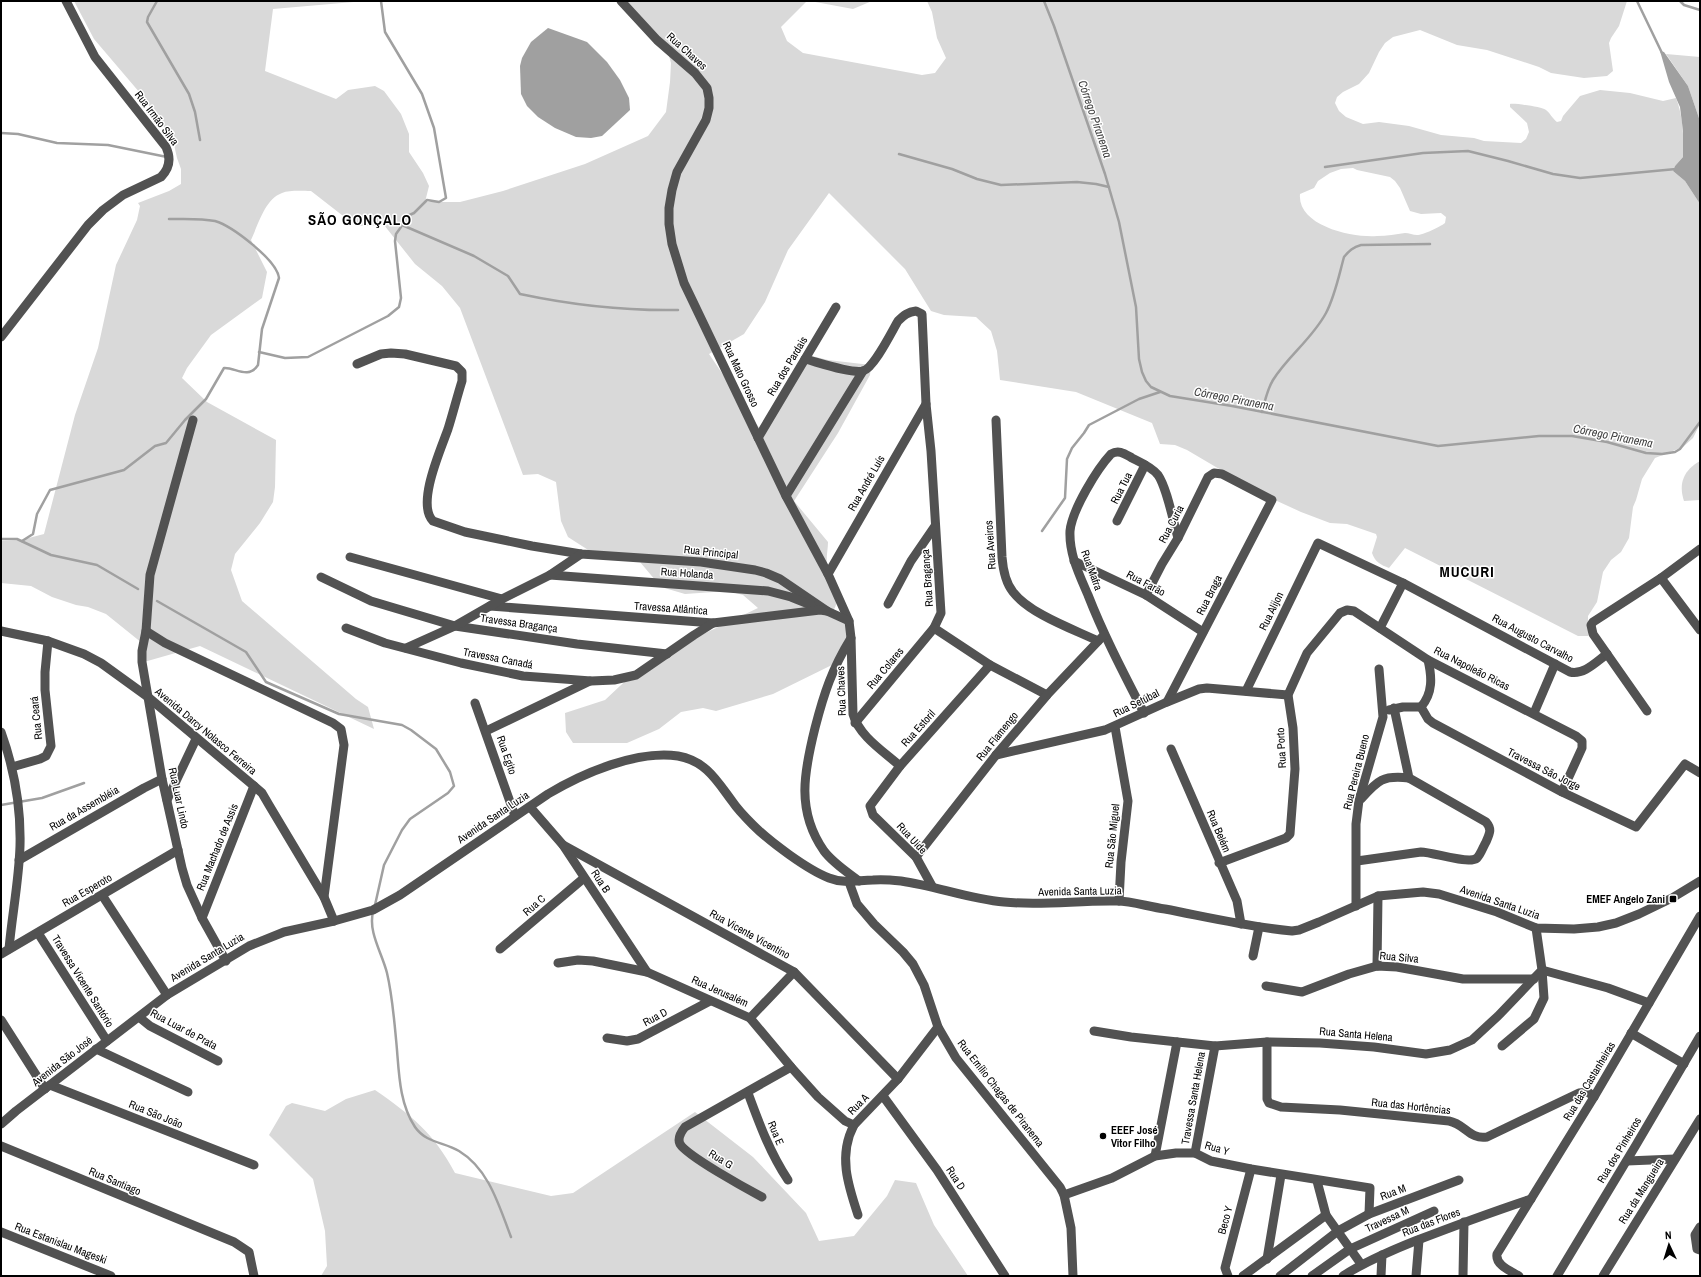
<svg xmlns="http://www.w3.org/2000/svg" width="1701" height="1277" font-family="'Archivo Narrow',sans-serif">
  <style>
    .green { fill: #d9d9d9; fill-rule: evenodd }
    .water { fill: #a0a0a0 }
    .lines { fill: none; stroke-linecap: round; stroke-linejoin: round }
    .stream { stroke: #a0a0a0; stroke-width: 2.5 }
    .minor { stroke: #525252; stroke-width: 9 }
    .poi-dot { fill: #000; stroke: #fff; stroke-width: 1.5 }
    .labels { text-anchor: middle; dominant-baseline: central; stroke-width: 3; stroke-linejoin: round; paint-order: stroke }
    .street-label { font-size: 11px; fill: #000; stroke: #fff }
    .poi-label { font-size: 11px; font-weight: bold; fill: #000; stroke: #fff; text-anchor: end }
    .water-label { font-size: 12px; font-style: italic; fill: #414141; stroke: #fff }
    .district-label { font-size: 15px; font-weight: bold; letter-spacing: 1px; fill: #000; stroke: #fff }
  </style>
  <rect width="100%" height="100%" fill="#fff"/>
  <g class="green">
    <path d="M 74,1 L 365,1 L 273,9 L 265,71 L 336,99 L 348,90 L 375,86 L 384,91 L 401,114 L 409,134 L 409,152 L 423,173 L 429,186 L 425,202 L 460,202 L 503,191 L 585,164 L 648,136 L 666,112 L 670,82 L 671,63 L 669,56 L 620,1 L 807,1 L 781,27 L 787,41 L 803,53 L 922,75 L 935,73 L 946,58 L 937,38 L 932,12 L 927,1 L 1627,1 L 1619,26 L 1611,38 L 1609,43 L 1613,71 L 1607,76 L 1584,78 L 1551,73 L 1539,67 L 1487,50 L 1457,45 L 1420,30 L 1393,37 L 1385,43 L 1379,52 L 1369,73 L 1359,84 L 1343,92 L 1337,97 L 1335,103 L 1339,111 L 1346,117 L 1363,124 L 1379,122 L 1409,126 L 1441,135 L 1474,138 L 1484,141 L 1521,143 L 1526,139 L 1529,132 L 1527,123 L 1510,107 L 1510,104 C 1515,103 1542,107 1546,110 C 1550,113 1552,118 1557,122 L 1561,121 L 1563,116 L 1580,96 L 1600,90 L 1630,93 L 1663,101 L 1676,98 C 1683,116 1684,137 1683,157 L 1675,166 L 1673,171 L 1685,181 L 1700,204 L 1699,426 L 1693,438 L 1683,447 L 1655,458 L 1642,479 L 1636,500 L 1633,507 L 1629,538 L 1621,552 L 1611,560 L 1603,572 L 1597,602 L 1588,616 L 1588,636 L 1578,636 L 1405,548 L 1389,568 C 1381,565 1375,562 1372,553 L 1377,537 L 1376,534 L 1347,524 L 1330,523 L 1301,512 L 1260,493 L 1187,450 L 1175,445 L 1160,444 L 1152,423 L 1076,392 L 1000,380 L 997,351 L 991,331 L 976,317 L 944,315 L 931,311 L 905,269 L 829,193 L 788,250 L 765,302 L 744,334 L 709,354 L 764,435 L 804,354 L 828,360 L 871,365 L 870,375 L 838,433 L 794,501 L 828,542 C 828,549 826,557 827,564 C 829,580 844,595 833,611 L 845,620 L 848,637 L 836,663 L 773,694 L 716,711 L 703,708 L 681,712 L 659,729 L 627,743 L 573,743 L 566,732 L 565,713 L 605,700 L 636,671 L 674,648 L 758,608 L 743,595 L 728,591 L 685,594 L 661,587 L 640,562 L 596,555 L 568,537 L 561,521 L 556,482 L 538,474 L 523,475 L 460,308 L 442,286 L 415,264 L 384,225 L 356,226 L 311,191 C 302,191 289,190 282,193 C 265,199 258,225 251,240 L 267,272 L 262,298 L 211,335 L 187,368 L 182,378 L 207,402 L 276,440 L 275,487 L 273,502 L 260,523 L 235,554 L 231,570 L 242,601 L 356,699 L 368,707 L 374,729 L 200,646 L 144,662 L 142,643 L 106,614 L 88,607 L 76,605 L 52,597 L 31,586 L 1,583 L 1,541 L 21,540 L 44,534 L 75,415 L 98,348 L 116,265 L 137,220 L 140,206 L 138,203 L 169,191 L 181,184 L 181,169 L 177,158 L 173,140 L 140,93 L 94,39 ZM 1353,168 L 1357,170 L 1390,177 L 1395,181 L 1400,188 L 1410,211 L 1421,214 L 1441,213 L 1446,217 L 1445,223 C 1440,227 1423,235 1417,235 C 1413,235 1409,233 1405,233 C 1396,234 1387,236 1377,236 C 1353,238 1297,226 1300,194 L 1314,188 L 1318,181 L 1330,173 L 1341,169 Z"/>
    <path d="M 810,1 L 872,1 L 853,9 Z"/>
    <path d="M 1666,54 L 1700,57 L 1700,121 L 1688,86 Z"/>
    <path d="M 1700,461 L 1700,500 L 1684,501 C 1678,483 1684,470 1700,461 Z"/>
    <path d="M 375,1090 C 411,1115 434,1133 455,1173 L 551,1196 L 573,1193 L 695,1112 L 753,1157 L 806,1213 L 819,1241 L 854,1236 L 887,1196 L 895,1180 L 916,1183 L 934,1225 L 968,1276 L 321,1276 L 327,1266 L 325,1231 L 313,1179 L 269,1135 L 286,1106 L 292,1103 L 325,1111 L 346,1099 Z"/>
  </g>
  <g class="water">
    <path d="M 548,28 L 587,42 L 607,62 L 620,80 L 629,98 L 630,110 L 602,136 L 591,138 L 576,137 L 555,128 L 538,117 L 527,106 L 521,94 L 520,66 L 522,58 L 531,42 Z"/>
    <path d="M 1660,51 L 1664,52 L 1688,86 L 1700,121 L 1700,204 L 1685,181 L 1673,171 L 1675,166 L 1683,157 L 1683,131 L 1680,107 L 1669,82 Z"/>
  </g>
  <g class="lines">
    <g class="stream">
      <path d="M 157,1 L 148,17 L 147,22 L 189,94 L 195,112 L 200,140"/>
      <path d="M 1044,1 L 1054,26 L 1105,174 L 1119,222 L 1136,307 L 1139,359 L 1142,372 L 1146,381 L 1151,387 L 1170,396 L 1232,406 L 1438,446 L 1539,436 L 1572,436 L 1607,442 L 1646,453 L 1662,454 L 1675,452 L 1680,449 L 1700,422"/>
      <path d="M 1637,1 L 1662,53"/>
      <path d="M 1680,1 L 1684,5 L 1700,10"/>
      <path d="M 1,133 L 18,134 L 57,143 L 108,145 L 167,157"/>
      <path d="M 899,154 L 952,169 L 977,179 L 1001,185 L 1077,182 L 1096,184 L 1109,187"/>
      <path d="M 1325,167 L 1423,153 L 1468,151 L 1508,161 L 1553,174 L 1580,178 L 1676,169"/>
      <path d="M 402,225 L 474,256 L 508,276 L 520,294 C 572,305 625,311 678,310"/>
      <path d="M 259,352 L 285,358 L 308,357 L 388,316 L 399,307 L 401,298 L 395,241 L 396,234 L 401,227 L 405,217 L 414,213 L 427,200 L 439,202 L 446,198 L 434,128 L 422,94 L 385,32 L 381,1"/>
      <path d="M 1262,412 C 1265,401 1267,390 1273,380 C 1288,356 1312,339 1326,313 C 1335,296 1339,275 1344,257 C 1349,251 1353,247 1361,245 L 1430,244"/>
      <path d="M 1042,531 L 1065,498 L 1067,459 L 1072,448 L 1084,433 L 1089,425 L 1139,399 L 1160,392"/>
      <path d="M 1,539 L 17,539 L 51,555 L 97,565 L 138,589"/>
      <path d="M 22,541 L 33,534 L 37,514 L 50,490 L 124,470 L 155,446 L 166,443 L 185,420 L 206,399 L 224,368 C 235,367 248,380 258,365 L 262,329 L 279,278 C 277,260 232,226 215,221 C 200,218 184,219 169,219"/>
      <path d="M 157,601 L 246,652 L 266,682 L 339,714 L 402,725 L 411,730 L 436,749 L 450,772 L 454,786 L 448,793 L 410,819 L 402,830 L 384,865 L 375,905"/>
      <path d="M 1,805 L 42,798 L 84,783"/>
      <path d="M 373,912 C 368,932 382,953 387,973 C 392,994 394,1017 396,1039 C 399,1067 398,1102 415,1127 C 426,1143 444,1142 459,1151 C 489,1169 499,1206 511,1237"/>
    </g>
    <g class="minor">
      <path d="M 621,1 L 657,40 L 695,73 L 707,88 L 709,98 L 709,108 L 706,120 L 677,172 L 672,190 L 669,208 L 669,224 L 672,244 L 684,283 L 786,496 L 828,574 L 849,621 L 851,638 L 853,714 C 859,736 883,751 900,766"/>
      <path d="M 1,337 L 88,225 L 103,210 L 123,195 L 161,177 C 170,168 171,158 166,147 L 95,57 L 66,1"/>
      <path d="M 805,359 C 817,362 852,374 863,371 C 874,368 892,331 898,321 C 904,315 908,312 916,311 L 922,314 L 926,404 L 931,451 L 941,613 L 934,628 L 855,723"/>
      <path d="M 357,364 L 381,354 L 391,353 L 405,354 L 456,366 L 462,372 L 462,381 C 457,397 453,413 448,429 C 441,449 416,504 433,521 L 465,532 L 532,546 L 581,554 L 701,562 L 755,570 L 766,573 L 780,579 L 827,611"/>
      <path d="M 193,420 L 150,575 L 146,631 L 142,651 L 142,662 L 162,779 L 182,868 L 187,885 L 202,918 L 226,961"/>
      <path d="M 996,420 L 1002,557 C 1003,570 1005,582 1013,592 C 1030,614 1073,629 1098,641"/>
      <path d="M 758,438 L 836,307"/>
      <path d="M 786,496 L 863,371"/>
      <path d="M 1117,521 L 1145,465"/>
      <path d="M 350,557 L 502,599"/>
      <path d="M 1074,561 L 1146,595 L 1203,632"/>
      <path d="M 828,574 L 926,404"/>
      <path d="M 550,575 L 768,591 L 791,597 L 811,605"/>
      <path d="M 321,577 L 371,601 L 455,626 L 577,644 L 667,654"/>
      <path d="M 1661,578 L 1700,630"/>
      <path d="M 1146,595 L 1162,564 L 1178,538 L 1208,477 L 1214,473 L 1222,474 L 1272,500 L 1167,702"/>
      <path d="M 888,604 L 911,561 L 935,526"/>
      <path d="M 490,606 L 713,623 L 820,610 L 827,611 L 849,621"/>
      <path d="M 346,628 L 385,643 L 461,663 L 523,676 L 591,681 L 614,680 L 636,675 L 694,635 L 713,623"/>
      <path d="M 934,628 L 990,665 L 1047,695"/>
      <path d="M 1380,628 L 1403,583"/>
      <path d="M 1,631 L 48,641 L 84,654 L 101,663 L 148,697 L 254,786 L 262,793 L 269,805 L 324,897 L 334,921"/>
      <path d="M 146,631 L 165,643 L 333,723 L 341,729 L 344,745 L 324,897"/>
      <path d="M 851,638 C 832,669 824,693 815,728 C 804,772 796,811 824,851 C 833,863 847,872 859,881"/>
      <path d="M 406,648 L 455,626 L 502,599 L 550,575 L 581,554"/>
      <path d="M 1428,660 C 1432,677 1433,693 1421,707 L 1428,719 L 1433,723 L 1562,792 L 1636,827 L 1685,764 L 1700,773"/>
      <path d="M 1246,691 L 1318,543 L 1403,583 L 1570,672 C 1584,675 1596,662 1607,654"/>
      <path d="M 475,703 L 515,816"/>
      <path d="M 1389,710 L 1403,707 L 1421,707"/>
      <path d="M 1647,711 L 1593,634 L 1591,625 L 1593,622 L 1661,578 L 1700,549"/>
      <path d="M 1144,713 C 1124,674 1104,636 1088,595 C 1079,574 1069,554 1070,531 C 1072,510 1097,469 1111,454 C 1119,449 1125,454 1132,458 C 1140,462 1152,467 1158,475 C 1167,488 1173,521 1178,538"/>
      <path d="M 1534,713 L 1555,664"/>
      <path d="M 1115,727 L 1128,801 L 1121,862 L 1119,901"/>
      <path d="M 486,731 L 590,681"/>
      <path d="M 1,732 C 14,768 21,808 20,846 C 19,880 12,915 9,949"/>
      <path d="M 1171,749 L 1237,901 L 1241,924"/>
      <path d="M 996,755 L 1105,730 L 1167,702 L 1199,689 L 1207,688 L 1288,695"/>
      <path d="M 12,767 L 40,759 L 46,756 L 51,746 L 45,690 L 45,672 L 48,641"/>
      <path d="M 1361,799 C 1378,780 1383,775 1409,778"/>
      <path d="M 167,800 L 196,739"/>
      <path d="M 530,807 L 563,845 L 647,972"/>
      <path d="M 563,845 L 794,972 L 898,1079"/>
      <path d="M 916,857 L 996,755 L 1047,695 L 1104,635"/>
      <path d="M 19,860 L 144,788 L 162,779"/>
      <path d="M 1357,861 L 1421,852 C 1433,852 1469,865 1477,858 C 1481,854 1483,847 1486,842 C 1490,833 1492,829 1486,822 L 1409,778 L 1394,708"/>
      <path d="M 1219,863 L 1286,838 L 1290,834 L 1295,769 L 1293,728 L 1288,695 L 1307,653 L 1340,613 L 1347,610 L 1354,611 L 1428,660 L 1576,736 L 1582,741 L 1582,748 L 1562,792"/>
      <path d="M 849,882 L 857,904 L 874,924 L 903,952 L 913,964 L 924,985 L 938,1027 L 956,1058 L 1060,1187 L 1064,1195 L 1071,1228 L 1073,1276"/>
      <path d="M 932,886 L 916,857 L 873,815 L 870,806 L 900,766 L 990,665"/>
      <path d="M 102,895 L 167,995"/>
      <path d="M 1356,906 L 1356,824 L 1359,800 L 1383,717 L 1379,669"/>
      <path d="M 202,918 L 254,786"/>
      <path d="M 38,933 L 107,1041"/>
      <path d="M 500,949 L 584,878"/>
      <path d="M 1,954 L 178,850"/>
      <path d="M 1253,956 L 1259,927"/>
      <path d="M 558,963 L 578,960 L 593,961 L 647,972 L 750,1018 L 791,1067 L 818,1097 L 845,1121 L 854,1125"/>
      <path d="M 1377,966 L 1378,896"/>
      <path d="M 1266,986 L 1302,992 L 1349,974 L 1377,966 L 1397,967 L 1463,979 L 1534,979"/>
      <path d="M 139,1017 L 150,1026 L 218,1061"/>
      <path d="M 750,1018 L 794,972"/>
      <path d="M 1,1020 L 45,1089"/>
      <path d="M 1094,1031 L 1131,1037 L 1215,1046 L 1267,1042 L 1320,1043 L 1374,1047 L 1426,1054 L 1450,1050 L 1472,1040 L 1498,1016 L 1542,970 L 1536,928"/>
      <path d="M 1631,1033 L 1684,1064"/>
      <path d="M 607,1038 L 627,1041 L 638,1039 L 710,1001"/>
      <path d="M 1267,1042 L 1267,1099 L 1269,1103 L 1281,1107 L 1340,1110 L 1449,1121 C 1465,1124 1470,1140 1487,1137 L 1579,1093 L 1588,1092 L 1594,1097"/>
      <path d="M 1502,1046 L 1534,1019 L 1544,998 L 1542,970 L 1608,988 L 1649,1003"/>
      <path d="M 96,1049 L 188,1092"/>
      <path d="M 50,1085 L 254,1165"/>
      <path d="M 748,1093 C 759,1123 770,1153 788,1180"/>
      <path d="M 883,1096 L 937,1170 L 1005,1276"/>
      <path d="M 1,1124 L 16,1111 L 167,995 L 249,946 L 284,932 L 334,921 L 373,910 L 400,895 L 548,794 C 583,773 637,750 678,756 C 706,761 717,781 732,801 C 738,810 746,818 753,825 C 770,842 808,870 829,878 C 844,884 858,880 873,880 C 883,879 892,880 901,881 C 936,886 969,899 1004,902 C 1042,906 1079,900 1117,901 C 1132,901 1149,907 1165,909 C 1207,917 1249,927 1292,931 L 1299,930 L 1319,922 L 1378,896 L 1423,892 L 1439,894 L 1497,912 L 1536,928 L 1574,929 L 1598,927 L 1616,923 L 1639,914 L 1672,898 L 1700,881"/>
      <path d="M 1,1146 L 234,1242 L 249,1252 L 254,1276"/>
      <path d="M 1195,1153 L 1215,1046"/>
      <path d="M 1155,1156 L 1177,1042"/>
      <path d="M 1627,1161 L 1675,1159"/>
      <path d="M 1317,1181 L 1326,1215 L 1361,1264"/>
      <path d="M 1064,1195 L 1112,1178 L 1155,1156 L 1176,1153 L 1195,1153 L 1211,1161 L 1251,1169 L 1370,1188 L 1369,1214"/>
      <path d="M 762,1197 C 747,1189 687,1156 680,1144 C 677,1138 681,1132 685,1127 L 791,1067"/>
      <path d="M 858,1215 C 848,1185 838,1155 854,1125 L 898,1079 L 938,1027"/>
      <path d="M 1700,1227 L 1695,1235 L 1697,1249 L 1700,1250"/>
      <path d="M 1,1232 L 111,1276"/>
      <path d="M 1267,1259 L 1281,1175"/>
      <path d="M 1228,1276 L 1225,1268 L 1251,1169"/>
      <path d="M 1243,1276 L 1326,1215"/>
      <path d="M 1280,1276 L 1338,1231 L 1369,1214 L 1459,1180"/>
      <path d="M 1312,1276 L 1350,1249 L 1434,1211"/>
      <path d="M 1343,1276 C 1366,1261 1390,1251 1415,1241 C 1454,1226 1492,1212 1531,1199"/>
      <path d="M 1381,1276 L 1382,1255"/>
      <path d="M 1416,1276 L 1419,1240"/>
      <path d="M 1463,1276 L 1464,1222"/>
      <path d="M 1519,1276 C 1511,1271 1495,1265 1497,1254 L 1594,1097 L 1700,916"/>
      <path d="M 1557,1276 L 1636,1145 L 1700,1036"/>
      <path d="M 1603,1276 L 1700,1119"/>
    </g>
  </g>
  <g class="poi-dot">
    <rect x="1669" y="895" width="8" height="8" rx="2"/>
    <circle cx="1103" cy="1136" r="4"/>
  </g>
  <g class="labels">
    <g class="street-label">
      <text transform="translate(687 51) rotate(42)">Rua Chaves</text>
      <text transform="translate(157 118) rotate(53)">Rua Irmão Silva</text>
      <text transform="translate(787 366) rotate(-59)">Rua dos Pardais</text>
      <text transform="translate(741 374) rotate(65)">Rua Mato Grosso</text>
      <text transform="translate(866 483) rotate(-60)">Rua André Luís</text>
      <text transform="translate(1121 488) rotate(-63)">Rua Tua</text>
      <text transform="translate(1171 524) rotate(-62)">Rua Curia</text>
      <text transform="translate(990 545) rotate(-94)">Rua Aveiros</text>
      <text transform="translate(711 552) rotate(6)">Rua Principal</text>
      <text transform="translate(1092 570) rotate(70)">Rua Mafra</text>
      <text transform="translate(687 573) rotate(4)">Rua Holanda</text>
      <text transform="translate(927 578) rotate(-94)">Rua Bragança</text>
      <text transform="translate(1146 583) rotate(28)">Rua Farão</text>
      <text transform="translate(1209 595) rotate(-63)">Rua Braga</text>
      <text transform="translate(671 608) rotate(4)">Travessa Atlântica</text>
      <text transform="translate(1271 611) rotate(-64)">Rua Alijon</text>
      <text transform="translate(519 623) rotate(8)">Travessa Bragança</text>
      <text transform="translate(1533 638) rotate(28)">Rua Augusto Carvalho</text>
      <text transform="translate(498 658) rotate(11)">Travessa Canadá</text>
      <text transform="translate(885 668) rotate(-50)">Rua Colares</text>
      <text transform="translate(1472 668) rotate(27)">Rua Napoleão Ricas</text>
      <text transform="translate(841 691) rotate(-92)">Rua Chaves</text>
      <text transform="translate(1136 703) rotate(-26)">Rua Setúbal</text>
      <text transform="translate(36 718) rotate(-96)">Rua Ceará</text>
      <text transform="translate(918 728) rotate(-48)">Rua Estoril</text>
      <text transform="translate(206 731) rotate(40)">Avenida Darcy Nolasco Ferreira</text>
      <text transform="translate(997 736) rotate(-51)">Rua Flamengo</text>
      <text transform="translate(1281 748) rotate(-93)">Rua Porto</text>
      <text transform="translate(507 755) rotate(71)">Rua Egito</text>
      <text transform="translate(1544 769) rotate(27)">Travessa São Jorge</text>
      <text transform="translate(1356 772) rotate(-76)">Rua Pereira Bueno</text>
      <text transform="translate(179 798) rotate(78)">Rua Luar Lindo</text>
      <text transform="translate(84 808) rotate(-30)">Rua da Assembléia</text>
      <text transform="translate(493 817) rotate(-34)">Avenida Santa Luzia</text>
      <text transform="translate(1219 831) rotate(67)">Rua Belém</text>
      <text transform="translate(1112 836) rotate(-84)">Rua São Miguel</text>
      <text transform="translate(912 838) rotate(47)">Rua Uide</text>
      <text transform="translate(217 847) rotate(-68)">Rua Machado de Assis</text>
      <text transform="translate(601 881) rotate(56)">Rua B</text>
      <text transform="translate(87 890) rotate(-30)">Rua Esperoto</text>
      <text transform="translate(1080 891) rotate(-1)">Avenida Santa Luzia</text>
      <text transform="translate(1500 902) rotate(19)">Avenida Santa Luzia</text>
      <text transform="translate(534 905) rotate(-41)">Rua C</text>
      <text transform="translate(750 934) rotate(29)">Rua Vicente Vicentino</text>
      <text transform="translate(207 957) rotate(-31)">Avenida Santa Luzia</text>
      <text transform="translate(1399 957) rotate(5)">Rua Silva</text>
      <text transform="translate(83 981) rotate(58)">Travessa Vicente Santório</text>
      <text transform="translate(720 991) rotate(24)">Rua Jerusalém</text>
      <text transform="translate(655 1017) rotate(-28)">Rua D</text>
      <text transform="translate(184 1029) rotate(28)">Rua Luar de Prata</text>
      <text transform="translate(1356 1034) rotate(5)">Rua Santa Helena</text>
      <text transform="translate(62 1061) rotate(-38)">Avenida São José</text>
      <text transform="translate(1589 1081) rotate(-59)">Rua das Castanheiras</text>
      <text transform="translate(1001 1093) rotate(52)">Rua Emílio Chagas de Piranema</text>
      <text transform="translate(1193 1098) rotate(-80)">Travessa Santa Helena</text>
      <text transform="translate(858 1104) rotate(-45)">Rua A</text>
      <text transform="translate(1411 1106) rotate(6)">Rua das Hortências</text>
      <text transform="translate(156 1114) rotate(22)">Rua São João</text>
      <text transform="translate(776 1133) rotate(67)">Rua E</text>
      <text transform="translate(1217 1148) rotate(17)">Rua Y</text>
      <text transform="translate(1619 1150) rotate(-59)">Rua dos Pinheiros</text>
      <text transform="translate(721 1159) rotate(32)">Rua G</text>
      <text transform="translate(956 1178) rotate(57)">Rua D</text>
      <text transform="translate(115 1181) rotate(23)">Rua Santiago</text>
      <text transform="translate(1641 1191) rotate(-58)">Rua da Mangueira</text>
      <text transform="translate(1393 1192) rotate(-21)">Rua M</text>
      <text transform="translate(1387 1219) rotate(-25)">Travessa M</text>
      <text transform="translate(1225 1220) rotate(-75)">Beco Y</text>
      <text transform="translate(1431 1222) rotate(-21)">Rua das Flores</text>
      <text transform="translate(61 1243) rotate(21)">Rua Estanislau Mageski</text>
    </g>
    <g class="poi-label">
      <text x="1665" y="899">EMEF Angelo Zani</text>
      <text x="1111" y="1130" text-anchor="start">EEEF José<tspan x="1111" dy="13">Vitor Filho</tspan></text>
    </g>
    <g class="water-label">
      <text transform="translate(1095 119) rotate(71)">Córrego Piranema</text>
      <text transform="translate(1234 399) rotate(11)">Córrego Piranema</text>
      <text transform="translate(1613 436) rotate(11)">Córrego Piranema</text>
    </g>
    <g class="district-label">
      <text x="360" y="219">SÃO GONÇALO</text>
      <text x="1467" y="571">MUCURI</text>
    </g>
  </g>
  <rect width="1701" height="1277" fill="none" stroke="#000000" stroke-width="4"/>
  <g transform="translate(1669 1245) rotate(356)" stroke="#ffffff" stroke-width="3" paint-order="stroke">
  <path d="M0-3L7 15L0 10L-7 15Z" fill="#000000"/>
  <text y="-6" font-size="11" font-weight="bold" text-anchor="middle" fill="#000000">N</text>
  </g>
</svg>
